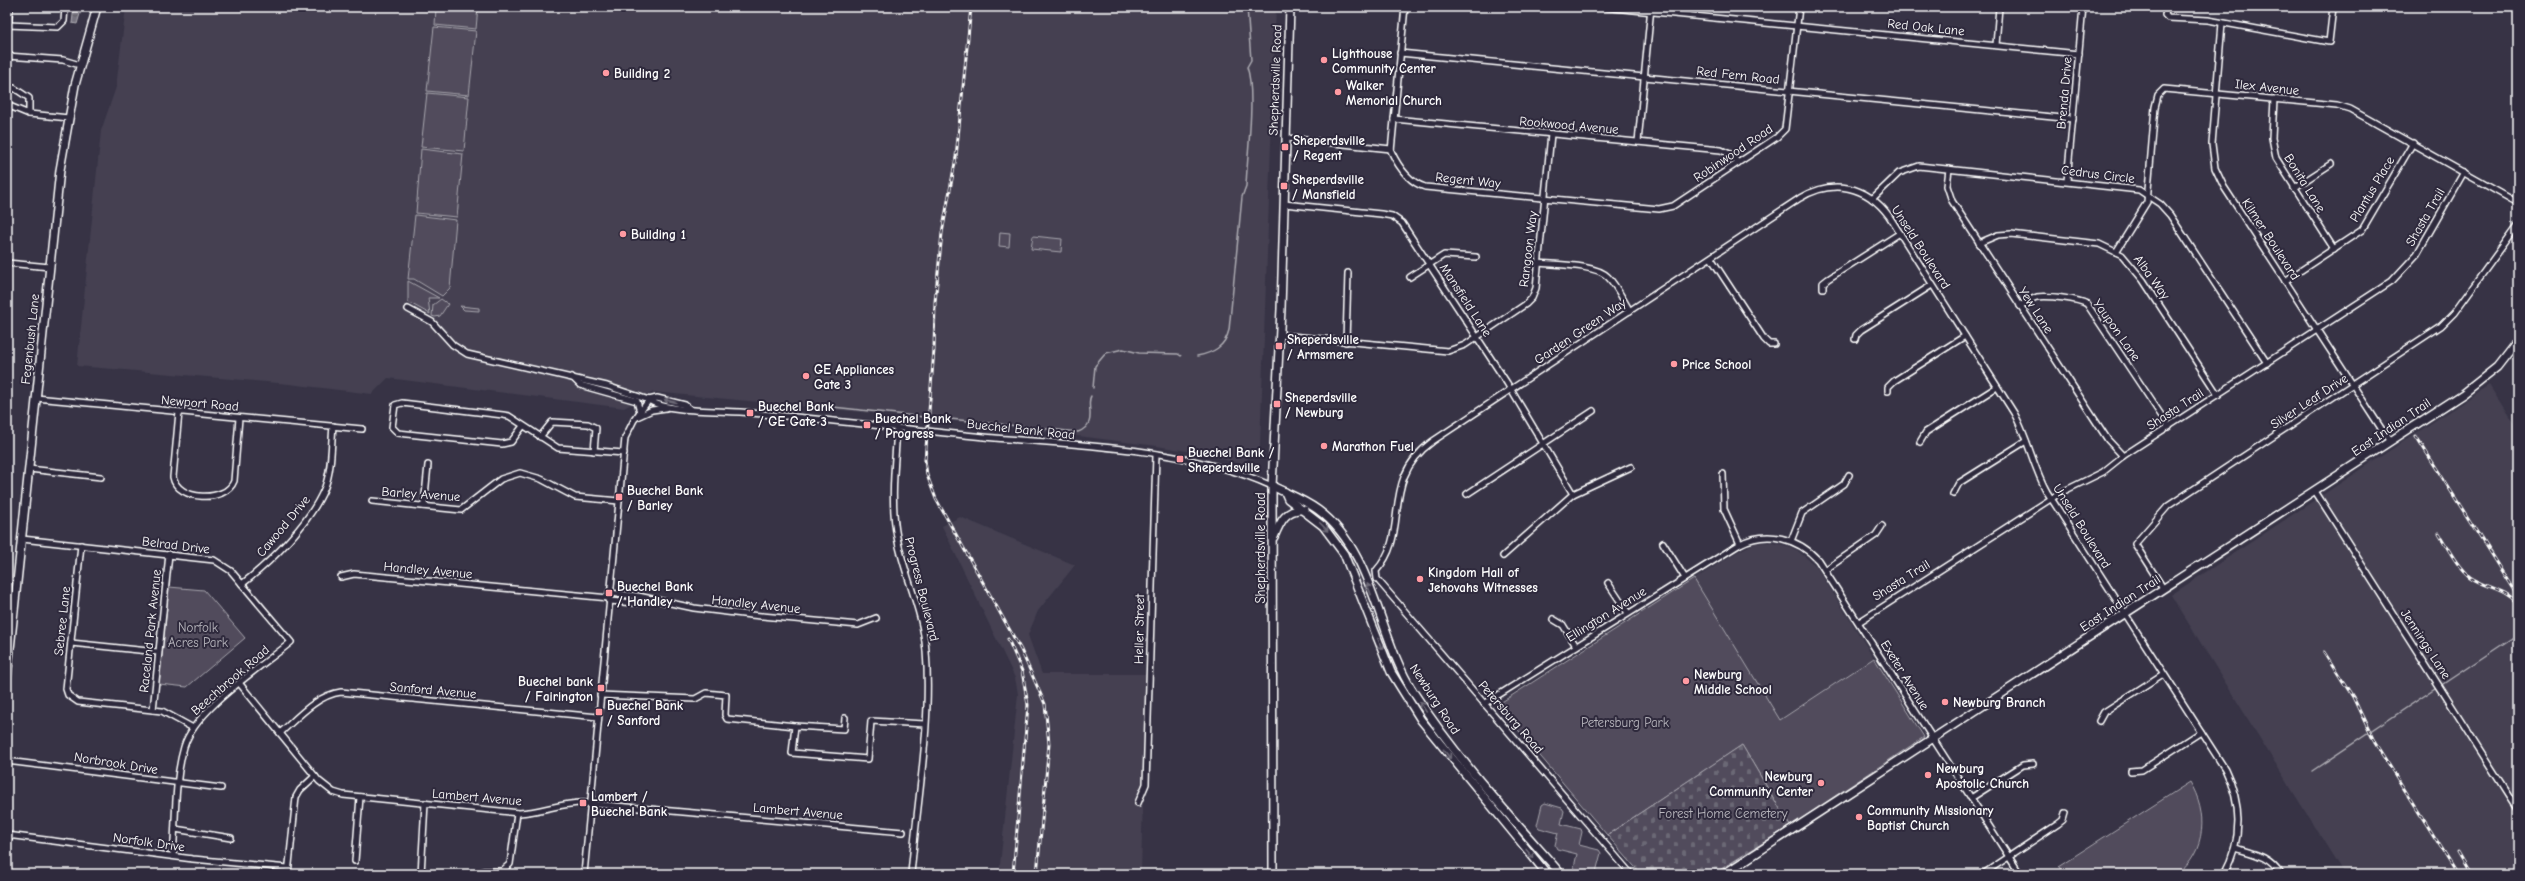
<svg xmlns="http://www.w3.org/2000/svg" width="2525" height="881" font-family="'Comic Neue',sans-serif">
  <style>
    .built { fill: #444051 }
    .green { fill: #514c5c; stroke: #a8a6ae }
    .cemetery { fill: url(#cemetery-stones); stroke: #a8a6ae }
    .water { fill: url(#water-waves); stroke: #adabb2 }
    .lines { fill: none; stroke-linecap: round; stroke-linejoin: round }
    .stream { stroke: #adabb2; stroke-width: 1.5 }
    .minor-casing { stroke: #fff; stroke-width: 8 }
    .major-casing { stroke: #fff; stroke-width: 10 }
    .minor { stroke: #2f2a3d; stroke-width: 5 }
    .major { stroke: #2f2a3d; stroke-width: 7 }
    .rail-casing { stroke: #fff; stroke-width: 3 }
    .rail { stroke: #2f2a3d; stroke-width: 1.5; stroke-dasharray: 4.5; stroke-linecap: butt }
    .oneway { stroke: #6d6a77 }
    .poi-dot { fill: #ff9aa2; stroke: #2f2a3d; stroke-width: 1.5 }
    .labels { text-anchor: middle; dominant-baseline: central; stroke-width: 4; stroke-linejoin: round; paint-order: stroke }
    .street-label { font-size: 13px; fill: #fff; stroke: #2f2a3d }
    .poi-label { font-size: 13px; font-weight: bold; fill: #fff; stroke: #2f2a3d; text-anchor: start }
    .park-label { font-size: 13px; fill: #b9b7be; stroke: #2f2a3d }
  </style>
  <defs>
    <pattern id="cemetery-stones" width="16" height="16" patternUnits="userSpaceOnUse"><rect width="16" height="16" fill="#514c5c"/><path d="M2 7V4a2 2 0 0 1 4 0v3zM10 15v-3a2 2 0 0 1 4 0v3z" fill="#6b6774"/></pattern>
    <pattern id="water-waves" width="16" height="10" patternUnits="userSpaceOnUse"><rect width="16" height="10" fill="#76737f"/><path d="M0 5q4-4 8 0t8 0" fill="none" stroke="#5f5e63"/></pattern>
  </defs>
  <rect width="100%" height="100%" fill="#373345"/>
  <filter id="ink" filterUnits="userSpaceOnUse"><feTurbulence type="fractalNoise" baseFrequency=".025" numOctaves="2"/><feDisplacementMap in="SourceGraphic" scale="8" xChannelSelector="R" yChannelSelector="G"/><feConvolveMatrix kernelMatrix="1 2 1 2 8 2 1 2 1" color-interpolation-filters="sRGB"/></filter>
  <g filter="url(#ink)">
    <g class="built">
      <path d="M 126,7 L 1276,7 L 1260,447 L 1242,464 L 1193,452 L 1157,446 L 984,424 L 706,397 L 653,392 L 624,408 L 388,378 L 372,394 L 289,384 L 77,366 L 101,131 L 116,87 Z"/>
      <path d="M 2489,385 L 2518,430 L 2518,874 L 2344,874 L 2171,595 Z"/>
      <path d="M 960,517 L 1075,565 L 1038,611 L 1028,635 L 1042,674 L 1146,674 L 1141,874 L 999,874 L 1018,694 L 1015,678 L 942,526 Z"/>
      <path d="M 1769,542 L 1784,545 L 1797,550 L 1816,566 L 1874,658 L 1607,835 L 1497,705 L 1737,552 L 1755,543 Z"/>
    </g>
    <g class="green">
      <path d="M 436,7 L 478,7 L 476,29 L 435,25 Z"/>
      <path d="M 434,27 L 476,31 L 469,95 L 427,91 Z"/>
      <path d="M 427,93 L 469,97 L 464,151 L 421,147 Z"/>
      <path d="M 421,149 L 463,154 L 457,217 L 416,213 Z"/>
      <path d="M 415,215 L 456,220 L 450,288 L 442,296 L 414,279 L 408,279 Z"/>
      <path d="M 1000,232 L 1010,233 L 1009,247 L 999,246 Z"/>
      <path d="M 1033,236 L 1062,239 L 1061,252 L 1031,249 Z"/>
      <path d="M 408,281 L 439,298 L 428,298 L 430,314 L 408,302 Z"/>
      <path d="M 441,299 L 448,304 L 440,316 L 435,317 L 432,316 L 433,305 Z"/>
      <path d="M 460,306 L 479,308 L 479,311 L 464,310 Z"/>
      <path d="M 1694,579 L 1780,720 L 1874,658 L 1924,737 L 1790,826 L 1742,745 L 1607,835 L 1497,705 Z"/>
      <path d="M 169,587 L 204,590 L 245,638 L 187,687 L 159,684 Z"/>
      <path d="M 2190,782 C 2208,812 2207,850 2177,874 L 2066,874 L 2059,866 Z"/>
      <path d="M 1545,803 L 1562,808 L 1564,811 L 1561,824 L 1581,829 L 1582,832 L 1579,845 L 1599,850 L 1601,853 L 1596,872 L 1592,874 L 1576,870 L 1574,867 L 1577,854 L 1557,849 L 1555,845 L 1558,833 L 1539,828 L 1537,825 L 1542,805 Z"/>
    </g>
    <path class="cemetery" d="M 1742,745 L 1790,826 L 1713,874 L 1641,874 L 1607,835 Z"/>
    <path class="water" d="M 74,7 L 82,7 L 77,24 L 72,23 Z"/>
    <g class="lines">
      <g class="stream">
        <path d="M 1197,356 C 1213,353 1225,347 1229,330 L 1242,197 L 1246,186 C 1247,156 1256,92 1247,67 L 1251,60 L 1247,7"/>
        <path d="M 1093,388 L 1095,366 L 1106,353 L 1123,349 L 1139,353 L 1178,354 L 1181,356"/>
        <path d="M 824,406 L 924,417"/>
        <path d="M 931,417 L 1078,432 C 1099,424 1085,405 1091,396"/>
        <path d="M 2443,684 L 2518,634"/>
        <path d="M 2312,771 L 2436,688"/>
      </g>
      <g class="minor-casing">
        <g id="minor">
          <path d="M 1405,7 L 1391,151 C 1398,166 1408,182 1425,187 L 1659,209 L 1673,206 L 1777,137 L 1785,129 L 1799,7"/>
          <path d="M 1603,7 L 2079,54"/>
          <path d="M 2167,7 L 2165,15 L 2168,18 L 2208,20 L 2329,42 L 2333,7"/>
          <path d="M 2222,23 L 2212,144 L 2215,168 L 2224,187 L 2390,442"/>
          <path d="M 7,25 L 58,27 L 64,21 L 65,7"/>
          <path d="M 8,25 L 10,7"/>
          <path d="M 1996,45 L 1999,7"/>
          <path d="M 1400,53 L 2073,119"/>
          <path d="M 7,56 L 63,60 L 80,65"/>
          <path d="M 7,89 L 14,88 L 29,98 L 29,114"/>
          <path d="M 2274,99 L 2272,138 L 2276,158 L 2334,249"/>
          <path d="M 7,105 L 29,114 L 69,118"/>
          <path d="M 1394,119 L 1721,150 L 1732,155 L 1738,163"/>
          <path d="M 1286,138 L 1391,149"/>
          <path d="M 1638,142 L 1651,7"/>
          <path d="M 1949,169 L 1947,186 L 1952,201 L 2108,440 L 2123,456"/>
          <path d="M 2067,181 L 2083,7"/>
          <path d="M 2294,188 L 2331,164"/>
          <path d="M 1872,199 L 1899,173 L 1919,166 L 2139,190 L 2160,204 L 2170,215 L 2267,363"/>
          <path d="M 1284,204 L 1381,214 L 1392,216 L 1402,223 L 1507,383 L 1573,494"/>
          <path d="M 1979,243 L 1998,235 L 2011,234 L 2099,244 L 2122,255 L 2143,280 L 2218,395"/>
          <path d="M 2116,252 L 2147,202 L 2155,107 L 2158,95 L 2164,89 L 2337,105 L 2350,109 L 2518,203"/>
          <path d="M 1711,258 L 1764,339 L 1769,344 L 1774,344"/>
          <path d="M 7,263 L 50,267"/>
          <path d="M 1538,263 C 1555,265 1596,264 1608,277 C 1617,286 1623,300 1630,311"/>
          <path d="M 1410,277 L 1444,255 L 1476,257"/>
          <path d="M 2285,281 L 2362,230 L 2413,143"/>
          <path d="M 1823,288 L 1823,283 L 1828,279 L 1900,233"/>
          <path d="M 2020,306 C 2025,303 2031,299 2037,297 C 2047,295 2079,299 2087,304 L 2169,427"/>
          <path d="M 408,309 L 432,322 L 453,345 L 467,354 L 607,386 L 649,400 L 657,398 L 685,405 L 690,409"/>
          <path d="M 1280,335 L 1448,351 L 1465,345 L 1526,304 L 1532,298 L 1536,288 L 1551,134"/>
          <path d="M 1855,339 L 1856,335 L 1861,330 L 1932,285"/>
          <path d="M 1346,342 L 1348,273"/>
          <path d="M 572,377 L 580,385 L 637,401 L 640,412"/>
          <path d="M 1888,391 L 1888,387 L 1894,381 L 1965,336"/>
          <path d="M 36,398 L 362,429"/>
          <path d="M 649,400 C 666,413 726,410 751,413 C 833,420 914,430 995,438 C 1087,446 1187,448 1272,486"/>
          <path d="M 179,412 L 173,477 C 177,501 226,503 234,481 L 239,418"/>
          <path d="M 637,417 L 652,410 L 666,408"/>
          <path d="M 523,426 L 511,442 L 502,444 L 398,433 L 392,427 L 395,405 L 402,403 L 503,415 L 509,416 L 558,448 L 624,453"/>
          <path d="M 897,428 C 895,464 890,501 897,537 C 904,575 923,611 926,651 C 932,720 917,803 911,874"/>
          <path d="M 540,437 L 552,422 L 588,424 L 596,428 L 594,451"/>
          <path d="M 1920,442 L 1926,432 L 1997,387"/>
          <path d="M 29,469 L 101,477"/>
          <path d="M 1723,474 L 1724,509 L 1740,544"/>
          <path d="M 2315,491 L 2518,810"/>
          <path d="M 1467,494 L 1593,411"/>
          <path d="M 1953,494 L 1959,483 L 2026,441"/>
          <path d="M 372,501 L 461,510 L 501,479 L 520,473 L 541,479 L 575,497 L 619,501"/>
          <path d="M 424,506 L 428,465"/>
          <path d="M 22,539 L 214,560 L 231,571 L 291,642 C 260,668 195,709 184,747 C 174,781 176,821 173,856"/>
          <path d="M 1791,541 L 1802,513 L 1844,484 L 1849,475"/>
          <path d="M 1663,543 L 1685,578"/>
          <path d="M 81,545 L 66,689 L 68,695 L 78,702 L 162,711 L 193,728"/>
          <path d="M 1503,556 L 1573,494 L 1631,467"/>
          <path d="M 1825,570 L 1876,535 L 1882,526"/>
          <path d="M 341,577 L 354,574 L 609,598"/>
          <path d="M 1608,583 L 1628,613"/>
          <path d="M 242,584 C 272,561 311,522 325,487 C 332,468 331,446 333,426"/>
          <path d="M 2163,588 L 2135,544 L 2168,506 L 2441,326 L 2454,313 L 2518,225"/>
          <path d="M 609,593 L 638,596 L 694,608 L 751,615 L 858,625 L 876,618"/>
          <path d="M 609,601 L 635,603 L 650,600"/>
          <path d="M 1553,619 L 1563,625 L 1576,646"/>
          <path d="M 1859,622 L 2060,493 L 2103,472 L 2123,456 L 2392,281 L 2417,254 L 2464,172"/>
          <path d="M 71,643 L 158,652"/>
          <path d="M 240,684 L 319,781 L 333,792 L 343,795 L 519,813 C 541,812 560,803 583,803 L 903,832"/>
          <path d="M 600,695 L 695,699 L 706,693 L 726,695 L 725,715 L 727,719 L 795,726 L 792,753 L 868,759 L 871,721 L 925,724"/>
          <path d="M 1484,704 L 1740,544 C 1767,530 1798,538 1818,560 L 2020,874"/>
          <path d="M 153,710 L 169,554"/>
          <path d="M 2099,721 L 2104,712 L 2163,674"/>
          <path d="M 795,726 L 844,729 L 845,718"/>
          <path d="M 280,733 C 297,718 317,695 341,692 L 598,717"/>
          <path d="M 7,761 L 221,788"/>
          <path d="M 2131,771 L 2142,770 L 2201,732"/>
          <path d="M 1971,798 L 2023,765 L 2033,764"/>
          <path d="M 1138,803 L 1146,784 L 1156,455"/>
          <path d="M 175,829 L 231,838"/>
          <path d="M 7,835 L 193,859 L 288,868"/>
          <path d="M 2235,848 C 2255,854 2269,856 2281,874"/>
          <path d="M 355,861 L 360,797"/>
          <path d="M 484,871 L 502,871 L 510,864 L 517,813"/>
          <path d="M 288,874 L 296,797 L 300,790 L 315,776"/>
          <path d="M 421,874 L 425,803"/>
          <path d="M 584,874 L 625,438 L 634,420 L 649,400"/>
          <path d="M 1631,874 L 1377,579 L 1376,571 C 1412,531 1378,481 1433,441 L 1800,198 C 1833,178 1867,186 1889,216 L 2014,413 C 2028,438 2033,467 2047,492 L 2225,769 C 2242,804 2243,839 2224,874"/>
          <path d="M 1983,874 L 2058,824 L 2063,820 L 2065,813"/>
        </g>
      </g>
      <g class="major-casing">
        <g id="major">
          <path d="M 1272,486 C 1288,494 1303,499 1318,510 C 1375,552 1377,636 1414,693 C 1456,758 1510,816 1561,874"/>
          <path d="M 1285,492 L 1288,499 L 1323,526 L 1344,554 L 1391,672 L 1421,720 L 1547,874"/>
          <path d="M 1274,537 C 1280,522 1286,508 1305,510"/>
          <path d="M 7,678 L 60,170 L 75,85 L 97,7"/>
          <path d="M 1273,874 L 1272,486 L 1281,309 L 1290,7"/>
          <path d="M 1724,874 L 2463,394 L 2497,367 L 2518,340"/>
        </g>
      </g>
      <use href="#minor" class="minor"/>
      <use href="#major" class="major"/>
      <g class="rail-casing">
        <g id="rail">
          <path d="M 971,7 L 956,157 L 942,233 L 935,302 L 934,350 L 925,460 L 927,475 L 936,499 L 1021,650 L 1045,704 L 1049,744 L 1037,874"/>
          <path d="M 2416,436 L 2518,597"/>
          <path d="M 2439,534 C 2448,548 2457,567 2470,577 C 2486,588 2505,588 2518,604"/>
          <path d="M 1008,639 L 1022,671 L 1028,705 L 1013,874"/>
          <path d="M 2324,652 L 2353,697 L 2375,743 L 2458,874"/>
          <path d="M 2457,852 L 2470,874"/>
        </g>
      </g>
      <use href="#rail" class="rail"/>
    </g>
    <defs><path id="oneway-shaft" d="M-6 0H5M1.5-3L5.5 0L1.5 3" fill="none" stroke-width="1.6" stroke-linecap="round" stroke-linejoin="round"/></defs>
    <g class="oneway">
      <use href="#oneway-shaft" transform="translate(670 401) rotate(-167)"/>
      <use href="#oneway-shaft" transform="translate(1324 527) rotate(46)"/>
      <use href="#oneway-shaft" transform="translate(1369 589) rotate(-110)"/>
      <use href="#oneway-shaft" transform="translate(1380 644) rotate(70)"/>
      <use href="#oneway-shaft" transform="translate(1423 707) rotate(-124)"/>
      <use href="#oneway-shaft" transform="translate(1447 754) rotate(52)"/>
      <use href="#oneway-shaft" transform="translate(1530 854) rotate(50)"/>
    </g>
  </g>
  <g class="poi-dot">
    <circle cx="1324" cy="60" r="4"/>
    <circle cx="606" cy="73" r="4"/>
    <circle cx="1338" cy="92" r="4"/>
    <rect x="1281" y="143" width="8" height="8" rx="2"/>
    <rect x="1280" y="182" width="8" height="8" rx="2"/>
    <circle cx="623" cy="234" r="4"/>
    <rect x="1275" y="342" width="8" height="8" rx="2"/>
    <circle cx="1674" cy="364" r="4"/>
    <circle cx="806" cy="376" r="4"/>
    <rect x="1273" y="400" width="8" height="8" rx="2"/>
    <rect x="746" y="409" width="8" height="8" rx="2"/>
    <rect x="863" y="421" width="8" height="8" rx="2"/>
    <circle cx="1324" cy="446" r="4"/>
    <rect x="1176" y="455" width="8" height="8" rx="2"/>
    <rect x="615" y="493" width="8" height="8" rx="2"/>
    <circle cx="1420" cy="579" r="4"/>
    <rect x="605" y="589" width="8" height="8" rx="2"/>
    <circle cx="1686" cy="681" r="4"/>
    <rect x="597" y="684" width="8" height="8" rx="2"/>
    <circle cx="1945" cy="702" r="4"/>
    <rect x="595" y="708" width="8" height="8" rx="2"/>
    <circle cx="1928" cy="775" r="4"/>
    <circle cx="1821" cy="783" r="4"/>
    <rect x="579" y="799" width="8" height="8" rx="2"/>
    <circle cx="1859" cy="817" r="4"/>
  </g>
  <g class="labels">
    <g class="street-label">
      <text transform="translate(1926 27) rotate(6)">Red Oak Lane</text>
      <text transform="translate(1738 75) rotate(6)">Red Fern Road</text>
      <text transform="translate(1275 80) rotate(-88)">Shepherdsville Road</text>
      <text transform="translate(2267 87) rotate(6)">Ilex Avenue</text>
      <text transform="translate(2064 93) rotate(-85)">Brenda Drive</text>
      <text transform="translate(1569 125) rotate(5)">Rookwood Avenue</text>
      <text transform="translate(1733 153) rotate(-34)">Robinwood Road</text>
      <text transform="translate(2098 174) rotate(7)">Cedrus Circle</text>
      <text transform="translate(1468 180) rotate(6)">Regent Way</text>
      <text transform="translate(2305 183) rotate(58)">Bonita Lane</text>
      <text transform="translate(2372 189) rotate(-59)">Plantus Place</text>
      <text transform="translate(2425 217) rotate(-60)">Shasta Trail</text>
      <text transform="translate(2271 239) rotate(57)">Kilmer Boulevard</text>
      <text transform="translate(1921 247) rotate(57)">Unseld Boulevard</text>
      <text transform="translate(1528 249) rotate(-83)">Rangoon Way</text>
      <text transform="translate(2152 277) rotate(54)">Alba Way</text>
      <text transform="translate(1466 300) rotate(57)">Mansfield Lane</text>
      <text transform="translate(2036 310) rotate(57)">Yew Lane</text>
      <text transform="translate(2117 330) rotate(55)">Yaupon Lane</text>
      <text transform="translate(1580 331) rotate(-34)">Garden Green Way</text>
      <text transform="translate(30 339) rotate(-84)">Fegenbush Lane</text>
      <text transform="translate(2309 401) rotate(-33)">Silver Leaf Drive</text>
      <text transform="translate(200 403) rotate(5)">Newport Road</text>
      <text transform="translate(2175 409) rotate(-33)">Shasta Trail</text>
      <text transform="translate(2391 427) rotate(-34)">East Indian Trail</text>
      <text transform="translate(1021 429) rotate(6)">Buechel Bank Road</text>
      <text transform="translate(421 494) rotate(4)">Barley Avenue</text>
      <text transform="translate(283 526) rotate(-50)">Cawood Drive</text>
      <text transform="translate(2082 526) rotate(58)">Unseld Boulevard</text>
      <text transform="translate(176 545) rotate(7)">Belrad Drive</text>
      <text transform="translate(1260 548) rotate(-90)">Shepherdsville Road</text>
      <text transform="translate(428 570) rotate(5)">Handley Avenue</text>
      <text transform="translate(1901 580) rotate(-32)">Shasta Trail</text>
      <text transform="translate(922 589) rotate(76)">Progress Boulevard</text>
      <text transform="translate(2120 603) rotate(-33)">East Indian Trail</text>
      <text transform="translate(756 604) rotate(6)">Handley Avenue</text>
      <text transform="translate(1606 614) rotate(-32)">Ellington Avenue</text>
      <text transform="translate(62 621) rotate(-84)">Sebree Lane</text>
      <text transform="translate(1139 629) rotate(-89)">Heller Street</text>
      <text transform="translate(150 631) rotate(-84)">Raceland Park Avenue</text>
      <text transform="translate(2426 644) rotate(57)">Jennings Lane</text>
      <text transform="translate(1905 675) rotate(58)">Exeter Avenue</text>
      <text transform="translate(230 680) rotate(-41)">Beechbrook Road</text>
      <text transform="translate(433 690) rotate(5)">Sanford Avenue</text>
      <text transform="translate(1435 699) rotate(57)">Newburg Road</text>
      <text transform="translate(1511 717) rotate(49)">Petersburg Road</text>
      <text transform="translate(116 763) rotate(9)">Norbrook Drive</text>
      <text transform="translate(477 797) rotate(5)">Lambert Avenue</text>
      <text transform="translate(798 811) rotate(5)">Lambert Avenue</text>
      <text transform="translate(149 842) rotate(8)">Norfolk Drive</text>
    </g>
    <g class="poi-label">
      <text x="1332" y="53">Lighthouse<tspan x="1332" dy="15">Community Center</tspan></text>
      <text x="614" y="73">Building 2</text>
      <text x="1346" y="85">Walker<tspan x="1346" dy="15">Memorial Church</tspan></text>
      <text x="1293" y="140">Sheperdsville<tspan x="1293" dy="15">/ Regent</tspan></text>
      <text x="1292" y="179">Sheperdsville<tspan x="1292" dy="15">/ Mansfield</tspan></text>
      <text x="631" y="234">Building 1</text>
      <text x="1287" y="339">Sheperdsville<tspan x="1287" dy="15">/ Armsmere</tspan></text>
      <text x="1682" y="364">Price School</text>
      <text x="814" y="369">GE Appliances<tspan x="814" dy="15">Gate 3</tspan></text>
      <text x="1285" y="397">Sheperdsville<tspan x="1285" dy="15">/ Newburg</tspan></text>
      <text x="758" y="406">Buechel Bank<tspan x="758" dy="15">/ GE Gate 3</tspan></text>
      <text x="875" y="418">Buechel Bank<tspan x="875" dy="15">/ Progress</tspan></text>
      <text x="1332" y="446">Marathon Fuel</text>
      <text x="1188" y="452">Buechel Bank /<tspan x="1188" dy="15">Sheperdsville</tspan></text>
      <text x="627" y="490">Buechel Bank<tspan x="627" dy="15">/ Barley</tspan></text>
      <text x="1428" y="572">Kingdom Hall of<tspan x="1428" dy="15">Jehovahs Witnesses</tspan></text>
      <text x="617" y="586">Buechel Bank<tspan x="617" dy="15">/ Handley</tspan></text>
      <text x="1694" y="674">Newburg<tspan x="1694" dy="15">Middle School</tspan></text>
      <text x="593" y="681" text-anchor="end">Buechel bank<tspan x="593" dy="15">/ Fairington</tspan></text>
      <text x="1953" y="702">Newburg Branch</text>
      <text x="607" y="705">Buechel Bank<tspan x="607" dy="15">/ Sanford</tspan></text>
      <text x="1936" y="768">Newburg<tspan x="1936" dy="15">Apostolic Church</tspan></text>
      <text x="1813" y="776" text-anchor="end">Newburg<tspan x="1813" dy="15">Community Center</tspan></text>
      <text x="591" y="796">Lambert /<tspan x="591" dy="15">Buechel Bank</tspan></text>
      <text x="1867" y="810">Community Missionary<tspan x="1867" dy="15">Baptist Church</tspan></text>
    </g>
    <g class="park-label">
      <text x="198" y="627">Norfolk<tspan x="198" dy="15">Acres Park</tspan></text>
      <text x="1625" y="722">Petersburg Park</text>
      <text x="1723" y="813">Forest Home Cemetery</text>
    </g>
  </g>
  <rect width="2525" height="881" fill="none" stroke="#2f2a3d" stroke-width="24"/>
  <rect x="12" y="12" width="2501" height="857" fill="none" stroke="#fff" stroke-width="1.5" filter="url(#ink)"/>
</svg>
